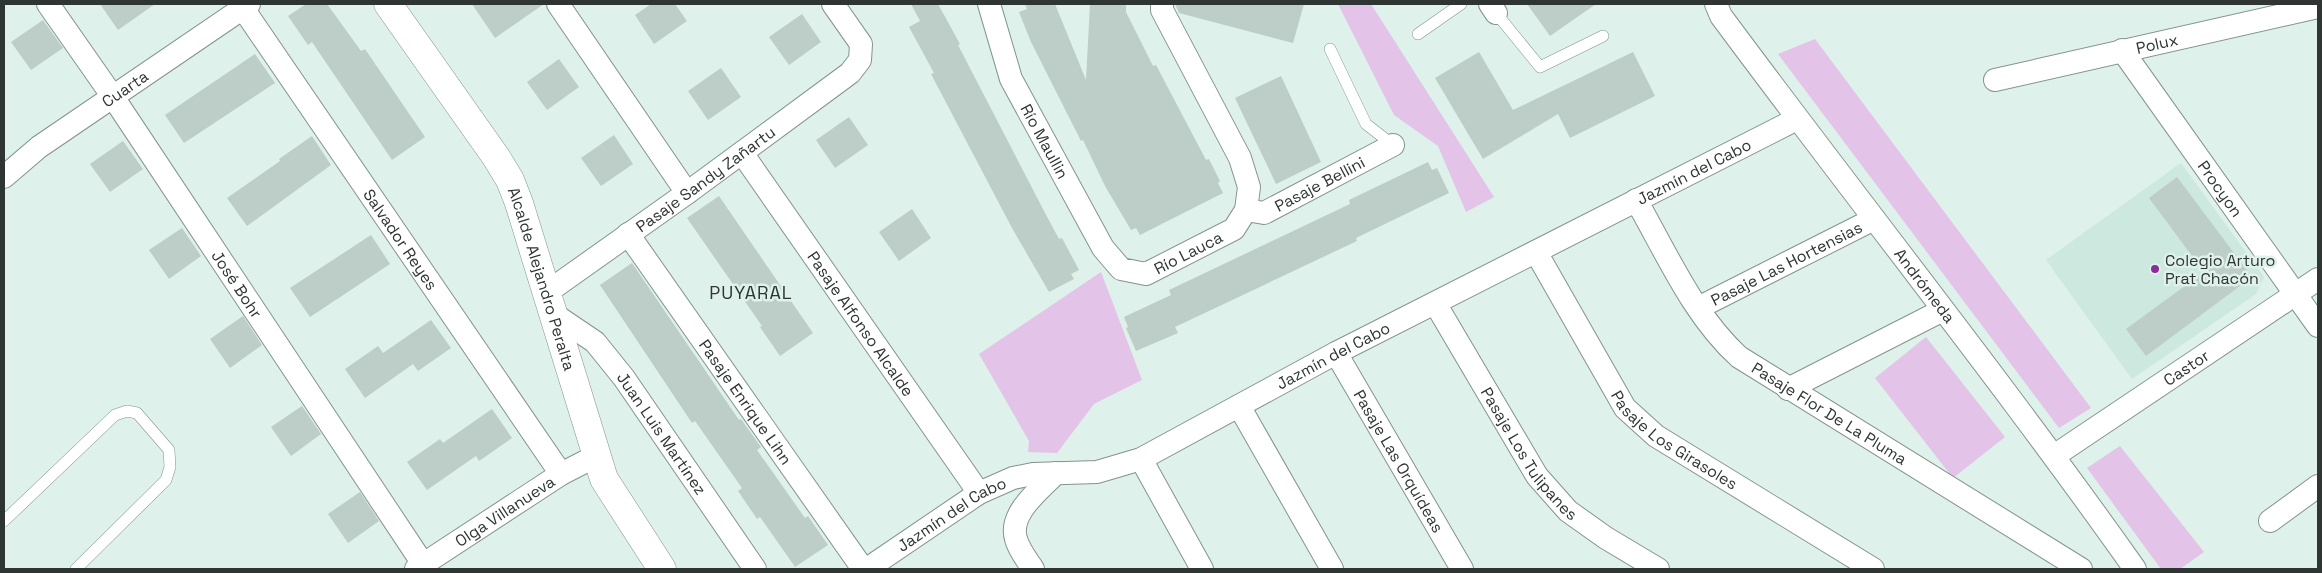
<svg xmlns="http://www.w3.org/2000/svg" width="2322" height="573" font-family="'Space Grotesk',sans-serif">
  <style>
    .built { fill: #cde8de }
    .green { fill: #e4c3e8 }
    .building { fill: #bccec7 }
    .lines { fill: none; stroke-linecap: round; stroke-linejoin: round }
    .service-casing { stroke: #83948d; stroke-width: 12 }
    .minor-casing { stroke: #83948d; stroke-width: 24 }
    .tertiary-casing { stroke: #83948d; stroke-width: 29 }
    .service { stroke: #fff; stroke-width: 11 }
    .minor { stroke: #fff; stroke-width: 22 }
    .tertiary { stroke: #fff; stroke-width: 28 }
    .poi-dot { fill: #8b2d98; stroke: #def1ea; stroke-width: 2 }
    .labels { text-anchor: middle; dominant-baseline: central; stroke-width: 5; stroke-linejoin: round; paint-order: stroke }
    .street-label { font-size: 16px; fill: #2e3532; stroke: #def1ea }
    .poi-label { font-size: 16px; fill: #2e3532; stroke: #def1ea; text-anchor: start }
    .neighbourhood-label { font-size: 18px; letter-spacing: 1px; fill: #2e3532; stroke: #def1ea }
  </style>
  <rect width="100%" height="100%" fill="#def1ea"/>
  <path class="built" d="M 2181,163 L 2264,277 L 2256,294 L 2132,379 L 2046,260 Z"/>
  <g class="green">
    <path d="M 1338,4 L 1371,4 L 1494,197 L 1466,212 L 1438,146 L 1394,115 Z"/>
    <path d="M 1815,39 L 2091,408 L 2059,428 L 1778,54 Z"/>
    <path d="M 1101,272 L 1142,380 L 1094,404 L 1057,453 L 1028,452 L 1029,441 L 979,354 Z"/>
    <path d="M 1926,337 L 2005,437 L 1953,478 L 1875,378 Z"/>
    <path d="M 2120,446 L 2204,552 L 2180,569 L 2161,569 L 2087,468 Z"/>
  </g>
  <g class="building">
    <path d="M 100,4 L 155,4 L 118,30 Z"/>
    <path d="M 306,4 L 327,4 L 361,51 L 365,49 L 425,137 L 392,160 L 312,42 L 308,45 L 288,16 Z"/>
    <path d="M 472,4 L 544,4 L 495,38 Z"/>
    <path d="M 651,4 L 675,4 L 687,21 L 654,44 L 635,15 Z"/>
    <path d="M 911,4 L 938,4 L 960,44 L 958,45 L 1044,211 L 1059,239 L 1062,238 L 1079,270 L 1071,274 L 1074,279 L 1049,292 L 1012,228 L 931,74 L 934,73 L 909,27 L 920,21 Z"/>
    <path d="M 1025,4 L 1055,4 L 1086,80 L 1090,4 L 1126,4 L 1126,12 L 1153,66 L 1156,65 L 1206,160 L 1209,159 L 1220,181 L 1218,183 L 1223,193 L 1140,235 L 1136,228 L 1131,230 L 1105,186 L 1083,140 L 1081,141 L 1031,42 L 1019,12 L 1027,9 Z"/>
    <path d="M 1175,4 L 1304,4 L 1293,43 L 1179,13 Z"/>
    <path d="M 1527,4 L 1596,4 L 1550,36 Z"/>
    <path d="M 802,14 L 821,42 L 789,65 L 769,37 Z"/>
    <path d="M 43,20 L 63,48 L 31,70 L 11,42 Z"/>
    <path d="M 1479,52 L 1513,110 L 1633,52 L 1655,96 L 1570,138 L 1558,114 L 1483,159 L 1435,78 Z"/>
    <path d="M 255,54 L 275,83 L 184,143 L 165,115 Z"/>
    <path d="M 559,59 L 579,87 L 547,110 L 527,82 Z"/>
    <path d="M 721,68 L 741,97 L 708,120 L 688,91 Z"/>
    <path d="M 1281,76 L 1321,162 L 1276,184 L 1235,98 Z"/>
    <path d="M 849,117 L 868,145 L 835,168 L 816,140 Z"/>
    <path d="M 614,135 L 633,164 L 601,186 L 581,158 Z"/>
    <path d="M 312,136 L 331,165 L 247,226 L 227,198 L 280,161 L 279,159 Z"/>
    <path d="M 123,141 L 143,169 L 110,192 L 90,164 Z"/>
    <path d="M 1428,162 L 1432,170 L 1437,168 L 1449,193 L 1356,238 L 1357,241 L 1175,327 L 1178,333 L 1136,351 L 1126,328 L 1128,327 L 1124,317 L 1171,295 L 1169,290 L 1350,204 L 1349,200 Z"/>
    <path d="M 2177,177 L 2252,277 L 2146,356 L 2126,329 L 2204,272 L 2149,198 Z"/>
    <path d="M 719,196 L 813,333 L 780,356 L 760,327 L 762,326 L 687,218 Z"/>
    <path d="M 912,209 L 931,238 L 899,261 L 879,232 Z"/>
    <path d="M 182,228 L 201,256 L 169,279 L 149,250 Z"/>
    <path d="M 371,235 L 390,264 L 310,317 L 290,288 Z"/>
    <path d="M 632,263 L 739,420 L 741,419 L 761,447 L 757,450 L 805,518 L 808,516 L 828,545 L 795,567 L 760,517 L 757,519 L 738,491 L 742,488 L 695,421 L 692,423 L 600,285 Z"/>
    <path d="M 243,316 L 262,345 L 230,368 L 210,339 Z"/>
    <path d="M 431,320 L 451,348 L 418,371 L 413,364 L 365,398 L 345,369 L 378,346 L 383,353 Z"/>
    <path d="M 302,406 L 321,434 L 291,456 L 271,427 Z"/>
    <path d="M 492,409 L 512,438 L 479,461 L 476,456 L 427,490 L 407,462 L 440,439 L 443,443 Z"/>
    <path d="M 360,492 L 379,521 L 348,543 L 328,514 Z"/>
  </g>
  <g class="lines">
    <g class="service-casing">
      <g id="service">
        <path d="M 1496,13 L 1540,67 L 1603,36"/>
        <path d="M 1418,34 L 1461,4"/>
        <path d="M 1330,49 L 1366,124 L 1393,145"/>
        <path d="M 4,521 L 115,415 L 127,411 L 137,413 L 169,450 L 170,467 L 166,480 L 76,569"/>
      </g>
    </g>
    <g class="minor-casing">
      <g id="minor">
        <path id="s1" d="M 48,4 L 113,97 L 423,564"/>
        <path id="s2" d="M 240,4 L 561,474"/>
        <path d="M 558,4 L 687,193"/>
        <path id="s3" d="M 989,4 L 1011,79 L 1103,248 L 1121,269 L 1146,274 L 1234,229 L 1246,210 L 1249,187 L 1240,158 L 1162,10 L 1162,4"/>
        <path d="M 1490,4 L 1496,13"/>
        <path id="s4" d="M 1716,4 L 1721,16 C 1858,201 2002,381 2135,569"/>
        <path id="s5" d="M 2122,50 L 2318,326"/>
        <path id="s6" d="M 1995,80 L 2318,7"/>
        <path id="s7" d="M 742,153 L 979,493"/>
        <path id="s8" d="M 4,177 L 39,147 L 249,4"/>
        <path id="s9" d="M 1636,200 C 1667,254 1693,315 1739,357 L 2081,569"/>
        <path id="s10" d="M 1246,210 L 1264,213 L 1393,145"/>
        <path id="s11" d="M 628,234 L 863,569"/>
        <path id="s12" d="M 1536,252 L 1625,408 L 1656,436 L 1873,569"/>
        <path id="s13" d="M 546,293 L 687,193 L 850,73 L 860,60 L 861,44 L 833,4"/>
        <path id="s14" d="M 1435,303 L 1537,476 L 1568,511 L 1606,538 L 1658,569"/>
        <path id="s15" d="M 1698,308 L 1874,219"/>
        <path id="s16" d="M 552,313 L 595,342 L 624,378 L 755,569"/>
        <path id="s17" d="M 1336,353 L 1462,569"/>
        <path d="M 1788,389 L 1943,310"/>
        <path d="M 1239,406 L 1332,569"/>
        <path id="s18" d="M 2054,456 L 2318,279"/>
        <path d="M 1141,459 L 1202,569"/>
        <path d="M 2270,521 L 2318,486"/>
        <path id="s19" d="M 416,569 L 561,474 L 596,456"/>
        <path id="s20" d="M 867,569 L 979,493 L 1013,478 L 1033,474 L 1097,472 L 1141,459 L 1336,353 L 1797,119"/>
        <path d="M 1033,569 C 1027,560 1019,550 1016,539 C 1008,513 1041,489 1056,473"/>
      </g>
    </g>
    <g class="tertiary-casing">
      <g id="tertiary">
        <path id="s21" d="M 388,4 L 496,157 L 510,180 L 519,203 L 604,479 L 662,569"/>
      </g>
    </g>
    <use href="#service" class="service"/>
    <use href="#minor" class="minor"/>
    <use href="#tertiary" class="tertiary"/>
  </g>
  <circle class="poi-dot" cx="2155" cy="269" r="5"/>
  <g class="labels">
    <g class="street-label">
      <text stroke="none"><textPath href="#s6" startOffset="166">Polux</textPath></text>
      <text stroke="none"><textPath href="#s8" startOffset="150">Cuarta</textPath></text>
      <text stroke="none"><textPath href="#s3" startOffset="149">Río Maullin</textPath></text>
      <text stroke="none"><textPath href="#s20" startOffset="926">Jazmín del Cabo</textPath></text>
      <text stroke="none"><textPath href="#s13" startOffset="196">Pasaje Sandy Zañartu</textPath></text>
      <text stroke="none"><textPath href="#s10" startOffset="81">Pasaje Bellini</textPath></text>
      <text stroke="none"><textPath href="#s5" startOffset="170">Procyon</textPath></text>
      <text stroke="none"><textPath href="#s2" startOffset="285">Salvador Reyes</textPath></text>
      <text stroke="none"><textPath href="#s3" startOffset="371">Río Lauca</textPath></text>
      <text stroke="none"><textPath href="#s15" startOffset="99">Pasaje Las Hortensias</textPath></text>
      <text stroke="none"><textPath href="#s21" startOffset="318">Alcalde Alejandro Peralta</textPath></text>
      <text stroke="none"><textPath href="#s1" startOffset="338">José Bohr</textPath></text>
      <text stroke="none"><textPath href="#s4" startOffset="351">Andrómeda</textPath></text>
      <text stroke="none"><textPath href="#s7" startOffset="208">Pasaje Alfonso Alcalde</textPath></text>
      <text stroke="none"><textPath href="#s20" startOffset="521">Jazmín del Cabo</textPath></text>
      <text stroke="none"><textPath href="#s18" startOffset="159">Castor</textPath></text>
      <text stroke="none"><textPath href="#s11" startOffset="205">Pasaje Enrique Lihn</textPath></text>
      <text stroke="none"><textPath href="#s9" startOffset="295">Pasaje Flor De La Pluma</textPath></text>
      <text stroke="none"><textPath href="#s16" startOffset="165">Juan Luis Martínez</textPath></text>
      <text stroke="none"><textPath href="#s12" startOffset="238">Pasaje Los Girasoles</textPath></text>
      <text stroke="none"><textPath href="#s14" startOffset="178">Pasaje Los Tulipanes</textPath></text>
      <text stroke="none"><textPath href="#s17" startOffset="125">Pasaje Las Orquídeas</textPath></text>
      <text stroke="none"><textPath href="#s19" startOffset="106">Olga Villanueva</textPath></text>
      <text stroke="none"><textPath href="#s20" startOffset="101">Jazmín del Cabo</textPath></text>
    </g>
    <g class="poi-label">
      <text x="2165" y="260">Colegio Arturo<tspan x="2165" dy="18">Prat Chacón</tspan></text>
    </g>
    <g class="neighbourhood-label">
      <text x="751" y="292">PUYARAL</text>
    </g>
  </g>
  <rect width="2322" height="573" fill="none" stroke="#2e3532" stroke-width="10"/>
</svg>
